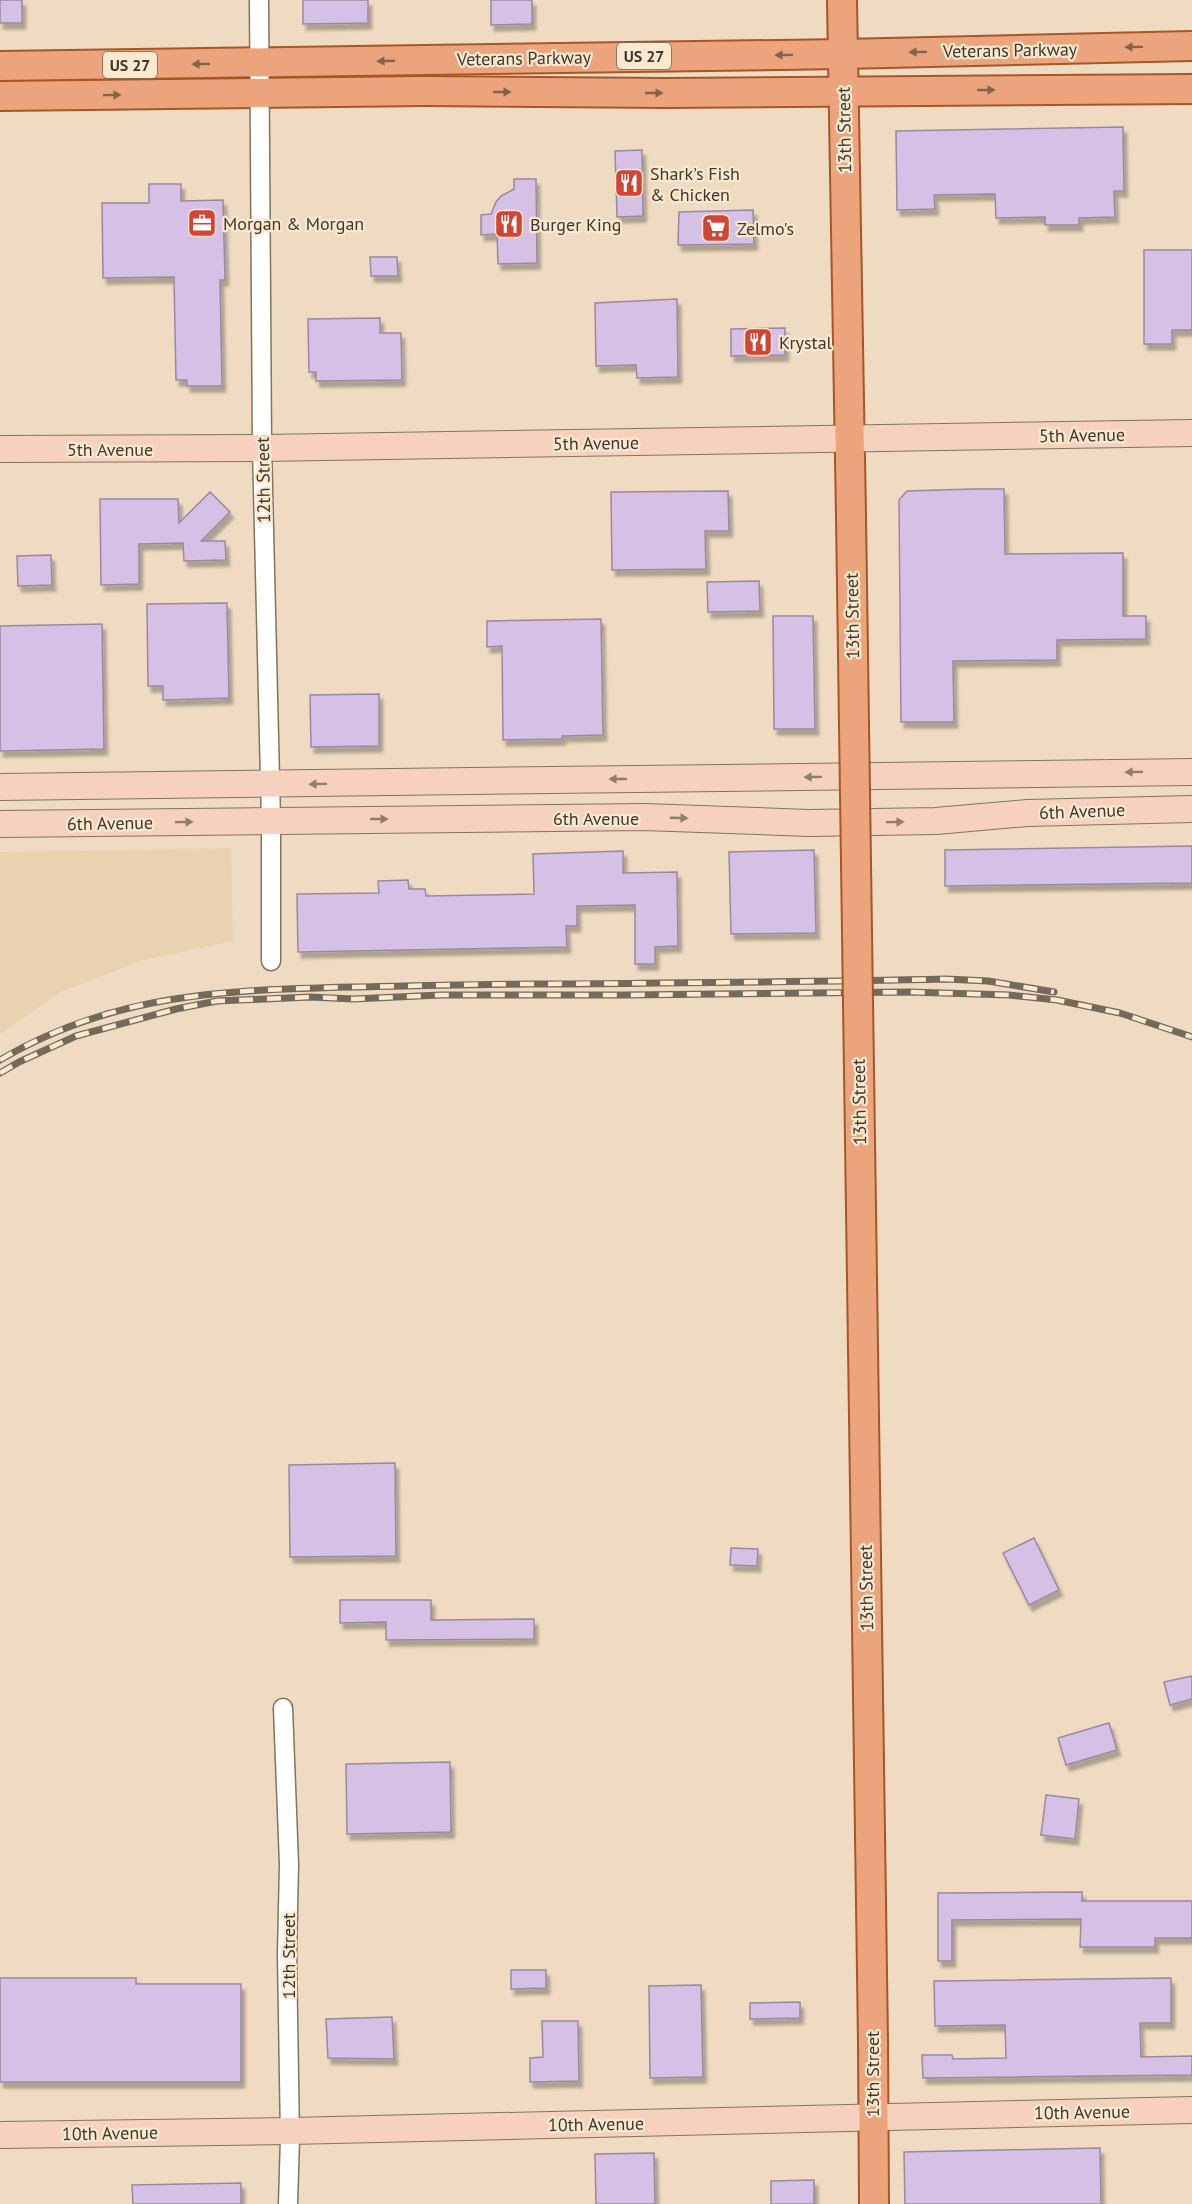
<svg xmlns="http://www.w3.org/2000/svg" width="1192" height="2204" font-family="'PT Sans',sans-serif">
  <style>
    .built { fill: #e9d2b1 }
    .building { fill: #d7c0e5; stroke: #9889a2; stroke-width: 1.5; filter: url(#shadow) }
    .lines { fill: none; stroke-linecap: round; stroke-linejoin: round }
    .street-casing { stroke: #84745c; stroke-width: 21 }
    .secondary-casing { stroke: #84745c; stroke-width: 28 }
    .primary-casing { stroke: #a75629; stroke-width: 32 }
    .street { stroke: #fff; stroke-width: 18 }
    .secondary { stroke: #f5d1be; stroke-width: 26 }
    .primary { stroke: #eca47d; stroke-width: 28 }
    .rail-casing { stroke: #74695a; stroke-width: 7 }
    .rail { stroke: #fbe8ce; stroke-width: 4.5; stroke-dasharray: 14; stroke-linecap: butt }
    .primary-bridge-casing { stroke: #a75629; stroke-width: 32; stroke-linecap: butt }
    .primary-bridge { stroke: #eca47d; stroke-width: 28 }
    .oneway { fill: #84634d }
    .oneway2 { fill: #917c6e }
    .labels { text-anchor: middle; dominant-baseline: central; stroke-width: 4.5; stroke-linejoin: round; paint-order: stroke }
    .shield { fill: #fbe8ce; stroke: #776c5d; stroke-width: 1.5 }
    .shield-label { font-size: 16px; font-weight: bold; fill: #3f372d }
    .street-label { font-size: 18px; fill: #3f372d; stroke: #fbe8ce }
    .poi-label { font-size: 18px; fill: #3f372d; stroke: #fbe8ce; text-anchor: start }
  </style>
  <defs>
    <filter id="shadow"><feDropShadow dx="3.5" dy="6" stdDeviation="1.5" flood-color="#0004"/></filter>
  </defs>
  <rect width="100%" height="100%" fill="#eedbc1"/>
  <path class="built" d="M 231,848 L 233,941 L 143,960 L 61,992 L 0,1034 L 0,852 Z"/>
  <g class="building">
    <rect x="0" y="0" width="22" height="23"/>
    <path d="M 303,0 L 368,0 L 368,23 L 303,24 Z"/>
    <path d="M 491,0 L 532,0 L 532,24 L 491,25 Z"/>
    <path d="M 1123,127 L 1124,191 L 1114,191 L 1115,217 L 1079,218 L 1079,225 L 1045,225 L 1045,217 L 996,218 L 995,194 L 934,195 L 935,209 L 897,210 L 896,131 Z"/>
    <path d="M 642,150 L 643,216 L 617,217 L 615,151 Z"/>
    <path d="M 514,179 L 536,179 L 537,263 L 498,264 L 497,234 L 481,235 L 481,215 L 491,214 L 496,202 L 501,196 L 514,189 Z"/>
    <path d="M 149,184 L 181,184 L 181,201 L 223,200 L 225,280 L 220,280 L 222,386 L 187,386 L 187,380 L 176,380 L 174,277 L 103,278 L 102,203 L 149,203 Z"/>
    <path d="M 753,210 L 754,244 L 678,245 L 679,212 Z"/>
    <path d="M 1144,250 L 1192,250 L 1192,330 L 1172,330 L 1172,344 L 1144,344 Z"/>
    <path d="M 370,257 L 397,257 L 398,276 L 371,276 Z"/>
    <path d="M 677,299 L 678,377 L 637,378 L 636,365 L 596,366 L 595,303 Z"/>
    <path d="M 380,318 L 380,333 L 401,333 L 402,380 L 316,381 L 316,372 L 309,372 L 308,319 Z"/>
    <path d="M 785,328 L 785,355 L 731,356 L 731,329 Z"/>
    <path d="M 973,489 L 1004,489 L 1005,554 L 1123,553 L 1123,616 L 1146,616 L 1146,639 L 1057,640 L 1057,660 L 953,661 L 954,722 L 901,722 L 899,500 L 907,491 Z"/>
    <path d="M 728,491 L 729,531 L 705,531 L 706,569 L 612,570 L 611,492 Z"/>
    <path d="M 210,492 L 230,512 L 201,541 L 225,541 L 226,560 L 184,561 L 183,543 L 139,544 L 139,584 L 101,585 L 100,499 L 178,499 L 179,523 Z"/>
    <path d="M 51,555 L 52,585 L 18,586 L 17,556 Z"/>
    <path d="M 759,581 L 760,611 L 708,612 L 707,582 Z"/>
    <path d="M 227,603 L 229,698 L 163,700 L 163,686 L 148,686 L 147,604 Z"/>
    <path d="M 773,616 L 813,616 L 815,729 L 774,729 Z"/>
    <path d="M 601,619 L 603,735 L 562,736 L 562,739 L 503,740 L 502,646 L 487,647 L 487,621 Z"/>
    <path d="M 102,624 L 104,749 L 0,751 L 0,626 Z"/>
    <path d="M 379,694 L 379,746 L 311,747 L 310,695 Z"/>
    <path d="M 1192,846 L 1192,883 L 945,886 L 945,850 Z"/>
    <path d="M 814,850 L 816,933 L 731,934 L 729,852 Z"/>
    <path d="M 623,851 L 623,873 L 677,872 L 678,946 L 655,947 L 655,964 L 635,964 L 635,905 L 577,906 L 577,926 L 566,926 L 567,947 L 298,952 L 297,894 L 379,893 L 378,881 L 408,880 L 409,889 L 425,889 L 426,896 L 534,894 L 533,854 Z"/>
    <path d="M 395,1463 L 396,1556 L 290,1557 L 289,1465 Z"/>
    <path d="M 1034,1538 L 1059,1590 L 1029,1605 L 1003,1553 Z"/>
    <path d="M 731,1548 L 758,1549 L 757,1566 L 730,1565 Z"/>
    <path d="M 340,1600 L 431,1600 L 431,1620 L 534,1619 L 534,1639 L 386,1640 L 386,1622 L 340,1623 Z"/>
    <path d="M 1192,1676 L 1192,1699 L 1170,1705 L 1164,1682 Z"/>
    <path d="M 1109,1723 L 1117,1750 L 1066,1765 L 1058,1738 Z"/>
    <path d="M 450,1762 L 451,1832 L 347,1834 L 346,1764 Z"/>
    <path d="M 1046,1795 L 1079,1799 L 1075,1839 L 1041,1835 Z"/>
    <path d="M 1082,1892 L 1082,1901 L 1192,1901 L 1192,1938 L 1155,1938 L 1155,1947 L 1080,1947 L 1081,1919 L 952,1920 L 952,1961 L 938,1961 L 938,1893 Z"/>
    <path d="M 511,1970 L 546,1970 L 546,1988 L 511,1989 Z"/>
    <path d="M 0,1978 L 136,1978 L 136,1984 L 241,1984 L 241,2082 L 0,2082 Z"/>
    <path d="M 1171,1978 L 1171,2023 L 1140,2023 L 1141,2057 L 1192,2056 L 1192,2075 L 923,2078 L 922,2055 L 952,2055 L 953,2059 L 1006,2058 L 1005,2025 L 935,2026 L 934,1981 Z"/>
    <path d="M 701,1985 L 703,2077 L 650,2078 L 649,1986 Z"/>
    <path d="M 800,2002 L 800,2018 L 750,2019 L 750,2003 Z"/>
    <path d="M 392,2017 L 394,2059 L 328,2058 L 326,2019 Z"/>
    <path d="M 542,2021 L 578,2021 L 579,2081 L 530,2082 L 530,2058 L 543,2057 Z"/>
    <path d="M 1100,2148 L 1101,2204 L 905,2204 L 904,2152 Z"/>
    <path d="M 654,2153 L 655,2204 L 596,2204 L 595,2154 Z"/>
    <path d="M 814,2180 L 814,2204 L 771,2204 L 771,2181 Z"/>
    <path d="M 241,2183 L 241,2204 L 133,2204 L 132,2185 Z"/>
  </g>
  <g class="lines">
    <g class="street-casing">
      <g id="street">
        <path d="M 259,0 L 262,448 L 271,820 L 271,961"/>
        <path d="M 283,1708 L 289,1864 L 287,1954 L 290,2138 L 288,2204"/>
      </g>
    </g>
    <g class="secondary-casing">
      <g id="secondary">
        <path d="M 0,449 L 262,448 L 1192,433"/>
        <path d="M 0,787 L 1192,772"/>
        <path d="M 0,824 L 644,817 L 809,823 L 936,821 L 1027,813 L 1192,809"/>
        <path d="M 0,2135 L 290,2131 L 1192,2110"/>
      </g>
    </g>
    <g class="primary-casing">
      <g id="primary">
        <path d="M 842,0 L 851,516"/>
        <path d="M 0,66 L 843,54 L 1192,46"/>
        <path d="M 0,96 L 425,91 L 666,93 L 1192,89"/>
        <path d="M 873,2042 L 874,2204"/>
      </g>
    </g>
    <use href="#street" class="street"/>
    <use href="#secondary" class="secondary"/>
    <use href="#primary" class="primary"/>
    <g class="rail-casing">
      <g id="rail">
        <path d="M 0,1060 C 114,993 225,990 353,987 C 414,986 475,984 536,984 C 673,983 809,982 945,979 L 988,981 L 1054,992"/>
        <path d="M 0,1073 L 19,1062 L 76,1036 L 176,1009 L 217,1001 L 310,997 L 354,999 L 440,995 L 627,995 L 909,992 L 1009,995 L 1057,1000 L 1120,1013 L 1192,1037"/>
      </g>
    </g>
    <use href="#rail" class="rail"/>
    <g class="primary-bridge-casing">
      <path id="primary-bridge" d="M 851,516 L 873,2042"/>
    </g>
    <use href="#primary-bridge" class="primary-bridge"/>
  </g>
  <defs><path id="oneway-solid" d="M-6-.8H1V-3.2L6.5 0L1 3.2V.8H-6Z" transform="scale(1.5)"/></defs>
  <g class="oneway">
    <use href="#oneway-solid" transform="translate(1134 47) rotate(179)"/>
    <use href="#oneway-solid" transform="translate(918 52) rotate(179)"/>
    <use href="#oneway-solid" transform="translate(784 55) rotate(179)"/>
    <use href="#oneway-solid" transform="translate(386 61) rotate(178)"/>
    <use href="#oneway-solid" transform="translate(201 64) rotate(179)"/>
    <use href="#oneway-solid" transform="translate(986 90)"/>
    <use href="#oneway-solid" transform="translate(502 92)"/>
    <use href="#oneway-solid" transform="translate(654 93)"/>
    <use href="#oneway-solid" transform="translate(112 95) rotate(-1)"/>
  </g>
  <g class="oneway2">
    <use href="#oneway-solid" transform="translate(1134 772) rotate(179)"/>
    <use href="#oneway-solid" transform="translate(813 777) rotate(179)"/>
    <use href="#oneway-solid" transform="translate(618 779) rotate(180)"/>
    <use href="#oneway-solid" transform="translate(318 784) rotate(179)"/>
    <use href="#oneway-solid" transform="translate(679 818) rotate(2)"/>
    <use href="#oneway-solid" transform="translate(379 819)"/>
    <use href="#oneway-solid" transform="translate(184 822) rotate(-1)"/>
    <use href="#oneway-solid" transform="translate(895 822) rotate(-1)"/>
  </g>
  <defs>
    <g id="restaurant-square" transform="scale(1.5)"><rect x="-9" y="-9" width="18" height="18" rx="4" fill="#d24535" stroke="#fbe8ce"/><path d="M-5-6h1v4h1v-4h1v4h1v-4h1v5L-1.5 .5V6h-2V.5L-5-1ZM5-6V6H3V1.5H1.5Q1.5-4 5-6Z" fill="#fff"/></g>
    <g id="office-square" transform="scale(1.5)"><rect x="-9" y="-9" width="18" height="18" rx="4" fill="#d24535" stroke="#fbe8ce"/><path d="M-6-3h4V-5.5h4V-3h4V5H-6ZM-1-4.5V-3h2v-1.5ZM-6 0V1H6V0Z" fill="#fff"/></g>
    <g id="supermarket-square" transform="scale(1.5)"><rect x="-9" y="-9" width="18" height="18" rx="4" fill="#d24535" stroke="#fbe8ce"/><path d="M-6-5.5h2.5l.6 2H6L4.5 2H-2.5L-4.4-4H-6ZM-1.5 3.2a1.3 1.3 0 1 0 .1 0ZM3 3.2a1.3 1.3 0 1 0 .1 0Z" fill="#fff"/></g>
  </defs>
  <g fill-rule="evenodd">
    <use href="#restaurant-square" x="629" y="183"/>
    <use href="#office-square" x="202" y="223"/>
    <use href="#restaurant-square" x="509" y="224"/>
    <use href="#supermarket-square" x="716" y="228"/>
    <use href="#restaurant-square" x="758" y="342"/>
  </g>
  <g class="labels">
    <g class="shield">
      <rect x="617" y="43" width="54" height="26" rx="4.5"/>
      <rect x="103" y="52" width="54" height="26" rx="4.5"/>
    </g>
    <g class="shield-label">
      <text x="644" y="56">US 27</text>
      <text x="130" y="65">US 27</text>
    </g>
    <g class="street-label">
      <text transform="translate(1010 50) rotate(-1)">Veterans Parkway</text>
      <text transform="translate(524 58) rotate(-1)">Veterans Parkway</text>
      <text transform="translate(844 130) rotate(-91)">13th Street</text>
      <text transform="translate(1082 435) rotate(-1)">5th Avenue</text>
      <text transform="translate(596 443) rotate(-1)">5th Avenue</text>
      <text x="110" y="449">5th Avenue</text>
      <text transform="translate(263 480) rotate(-91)">12th Street</text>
      <text transform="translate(852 616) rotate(-91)">13th Street</text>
      <text transform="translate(1082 811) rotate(-2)">6th Avenue</text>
      <text x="596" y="818">6th Avenue</text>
      <text transform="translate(110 823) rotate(-1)">6th Avenue</text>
      <text transform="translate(859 1102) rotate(-91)">13th Street</text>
      <text transform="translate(866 1588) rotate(-91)">13th Street</text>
      <text transform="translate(288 1956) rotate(-90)">12th Street</text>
      <text transform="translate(872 2074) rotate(-90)">13th Street</text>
      <text transform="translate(1082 2112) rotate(-1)">10th Avenue</text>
      <text transform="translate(596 2124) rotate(-1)">10th Avenue</text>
      <text transform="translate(110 2133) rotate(-1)">10th Avenue</text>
    </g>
    <g class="poi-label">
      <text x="650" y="173">Shark's Fish<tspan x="650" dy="21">&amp; Chicken</tspan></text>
      <text x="223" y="223">Morgan &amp; Morgan</text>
      <text x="530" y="224">Burger King</text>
      <text x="737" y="228">Zelmo's</text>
      <text x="779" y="342">Krystal</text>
    </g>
  </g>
</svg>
